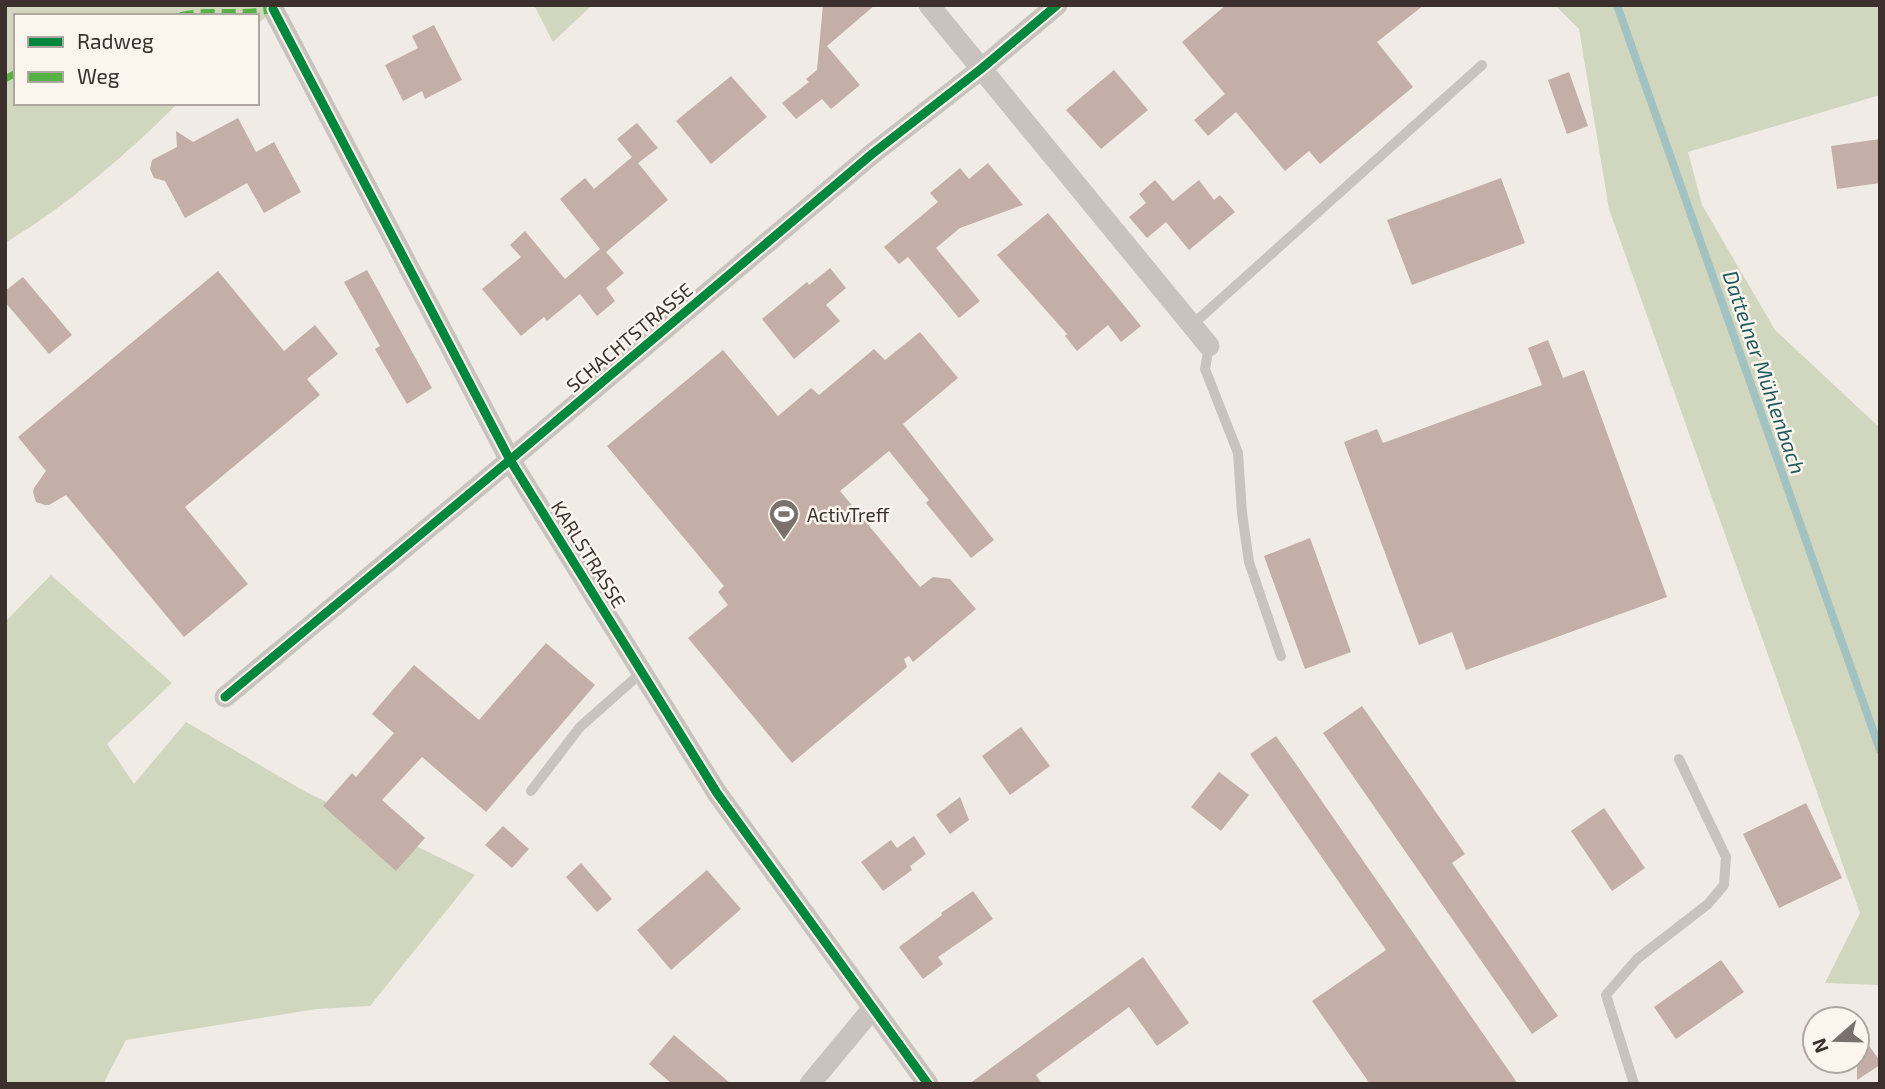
<svg xmlns="http://www.w3.org/2000/svg" width="1885" height="1089" font-family="'Exo 2',sans-serif">
  <style>
    .green { fill: #d1d6bf }
    .lines { fill: none; stroke-linecap: round; stroke-linejoin: round }
    .stream { stroke: #a1c2c1; stroke-width: 8 }
    .building { fill: #c3afa7 }
    .lane { stroke: #c9c3be; stroke-width: 10 }
    .street { stroke: #c9c3be; stroke-width: 21 }
    .quiet { stroke: #57b246; stroke-width: 7; stroke-dasharray: 14 7; stroke-linecap: butt }
    .cycleway-casing { stroke: #fbf5ee; stroke-width: 13 }
    .cycleway { stroke: #00873e; stroke-width: 9 }
    .labels { text-anchor: middle; dominant-baseline: central; stroke-width: 5; stroke-linejoin: round; paint-order: stroke }
    .street-label { font-size: 19px; fill: #3b302b; stroke: #fbf5ee }
    .poi-label { font-size: 19px; fill: #3b302b; stroke: #fbf5ee; text-anchor: start }
    .water-label { font-size: 21px; font-style: italic; fill: #1f5a5e; stroke: #fbf5ee }
  </style>
  <rect width="100%" height="100%" fill="#f0ebe5"/>
  <g class="green">
    <path d="M 5,5 L 278,5 L 257,25 L 257,16 L 16,16 L 16,103 L 178,103 C 126,155 68,205 5,243 Z"/>
    <path d="M 534,5 L 592,5 L 553,42 Z"/>
    <path d="M 1555,5 L 1880,5 L 1880,95 L 1688,152 L 1702,205 L 1775,330 L 1880,428 L 1880,985 L 1825,983 L 1860,913 L 1609,209 L 1579,29 Z"/>
    <path d="M 51,575 L 172,683 L 107,744 L 134,784 L 186,722 L 306,792 L 475,875 L 370,1006 L 316,1009 L 126,1040 L 103,1084 L 5,1084 L 5,622 Z"/>
  </g>
  <g class="lines">
    <path class="stream" d="M 1617,5 L 1880,750"/>
  </g>
  <g class="building">
    <path d="M 823,5 L 875,5 L 827,46 L 860,85 L 831,109 L 822,99 L 796,119 L 782,103 L 809,82 L 806,79 L 817,70 Z"/>
    <path d="M 1226,5 L 1424,5 L 1377,42 L 1413,87 L 1320,164 L 1309,151 L 1285,171 L 1236,112 L 1208,136 L 1194,120 L 1225,94 L 1182,42 Z"/>
    <path d="M 434,25 L 462,80 L 425,99 L 422,91 L 403,101 L 385,65 L 418,48 L 412,36 Z"/>
    <path d="M 1114,70 L 1148,110 L 1101,149 L 1066,110 Z"/>
    <path d="M 1569,72 L 1588,126 L 1567,134 L 1548,80 Z"/>
    <path d="M 731,76 L 767,117 L 711,164 L 676,121 Z"/>
    <path d="M 238,118 L 256,152 L 274,142 L 301,192 L 264,213 L 247,183 L 185,218 L 165,181 L 154,178 L 150,169 L 152,160 L 177,147 L 176,131 L 193,142 Z"/>
    <path d="M 637,123 L 658,148 L 638,163 L 668,200 L 606,252 L 624,273 L 606,288 L 615,301 L 597,316 L 580,294 L 547,321 L 544,317 L 521,336 L 482,289 L 521,257 L 510,245 L 525,231 L 565,279 L 600,249 L 560,199 L 585,178 L 594,189 L 632,157 L 617,139 Z"/>
    <path d="M 1880,139 L 1880,183 L 1837,189 L 1831,146 Z"/>
    <path d="M 988,163 L 1023,205 L 960,228 L 936,248 L 980,301 L 959,318 L 908,257 L 899,264 L 884,247 L 938,202 L 930,193 L 960,168 L 969,179 Z"/>
    <path d="M 1501,178 L 1525,243 L 1412,285 L 1387,220 Z"/>
    <path d="M 1155,180 L 1173,201 L 1199,180 L 1214,200 L 1220,195 L 1235,212 L 1189,250 L 1166,222 L 1147,238 L 1129,217 L 1146,203 L 1139,194 Z"/>
    <path d="M 1048,213 L 1141,326 L 1121,342 L 1108,325 L 1077,351 L 1065,336 L 1067,334 L 997,255 Z"/>
    <path d="M 830,268 L 846,288 L 826,305 L 840,321 L 794,359 L 762,319 L 807,282 L 809,285 Z"/>
    <path d="M 367,270 L 432,388 L 407,404 L 375,349 L 380,346 L 344,282 Z"/>
    <path d="M 218,271 L 284,351 L 315,325 L 338,354 L 307,379 L 320,395 L 185,507 L 248,584 L 184,637 L 66,495 L 49,505 L 45,505 L 36,502 L 33,492 L 34,488 L 46,471 L 18,437 Z"/>
    <path d="M 23,277 L 72,335 L 49,354 L 5,302 L 5,291 Z"/>
    <path d="M 920,332 L 958,378 L 903,424 L 994,540 L 971,558 L 926,503 L 929,500 L 889,451 L 840,491 L 920,587 L 933,577 L 950,579 L 976,609 L 913,662 L 909,656 L 904,659 L 907,667 L 792,763 L 688,638 L 728,605 L 718,592 L 724,586 L 607,446 L 723,350 L 778,416 L 811,388 L 819,395 L 874,349 L 885,360 Z"/>
    <path d="M 1548,340 L 1563,378 L 1584,370 L 1667,597 L 1466,670 L 1452,632 L 1419,645 L 1344,442 L 1377,429 L 1383,443 L 1542,385 L 1528,348 Z"/>
    <path d="M 1310,538 L 1351,652 L 1305,669 L 1264,556 Z"/>
    <path d="M 546,643 L 595,685 L 486,812 L 422,757 L 382,800 L 425,838 L 396,871 L 323,806 L 352,773 L 356,777 L 394,733 L 372,714 L 414,665 L 479,720 Z"/>
    <path d="M 1362,706 L 1465,854 L 1452,863 L 1558,1016 L 1532,1034 L 1323,733 Z"/>
    <path d="M 1021,727 L 1050,766 L 1010,795 L 982,756 Z"/>
    <path d="M 1276,736 L 1296,764 L 1518,1084 L 1370,1084 L 1312,1001 L 1386,950 L 1250,754 Z"/>
    <path d="M 1219,772 L 1249,795 L 1221,831 L 1191,807 Z"/>
    <path d="M 960,797 L 969,820 L 950,834 L 936,815 Z"/>
    <path d="M 1806,803 L 1842,878 L 1779,908 L 1743,834 Z"/>
    <path d="M 1604,808 L 1645,868 L 1612,891 L 1571,831 Z"/>
    <path d="M 503,826 L 529,849 L 512,868 L 485,845 Z"/>
    <path d="M 914,836 L 926,854 L 910,866 L 912,870 L 883,891 L 861,862 L 891,840 L 897,848 Z"/>
    <path d="M 581,863 L 612,899 L 597,912 L 566,877 Z"/>
    <path d="M 707,870 L 741,909 L 671,970 L 637,930 Z"/>
    <path d="M 973,891 L 993,919 L 938,957 L 943,964 L 923,979 L 899,947 L 942,915 L 941,913 Z"/>
    <path d="M 1143,957 L 1189,1023 L 1157,1046 L 1129,1007 L 1036,1075 L 1042,1084 L 969,1084 Z"/>
    <path d="M 1721,960 L 1744,992 L 1676,1039 L 1654,1007 Z"/>
    <path d="M 1857,1029 L 1880,1061 L 1880,1065 L 1857,1080 Z"/>
    <path d="M 674,1035 L 731,1084 L 672,1084 L 649,1064 Z"/>
  </g>
  <g class="lines">
    <g class="lane">
      <path d="M 1192,325 L 1482,65"/>
      <path d="M 1209,346 L 1205,369 L 1238,453 L 1242,513 L 1249,562 L 1281,656"/>
      <path d="M 531,791 L 580,727 L 642,672"/>
      <path d="M 1634,1084 L 1606,995 L 1637,959 L 1708,904 L 1724,885 L 1726,857 L 1679,759"/>
    </g>
    <g class="street">
      <path d="M 929,5 L 1209,346"/>
      <path d="M 273,9 L 510,460 L 717,793 L 928,1084"/>
      <path d="M 225,697 L 510,460 L 872,154 L 981,69 L 1057,5"/>
      <path d="M 810,1084 L 873,1008"/>
    </g>
    <g class="quiet">
      <path d="M 180,16 C 211,8 242,17 273,9"/>
      <path d="M 5,79 L 16,73"/>
    </g>
    <g class="cycleway-casing">
      <g id="cycleway">
        <path d="M 273,9 L 510,460 L 717,793 L 928,1084"/>
        <path d="M 225,697 L 510,460 L 872,154 L 981,69 L 1057,5"/>
      </g>
    </g>
    <use href="#cycleway" class="cycleway"/>
  </g>
  <defs>
    <g id="stadium-pin" transform="scale(1.575)"><path d="M0 17L-7.5 6A9.5 9.5 0 1 1 7.5 6Z" fill="#7a716c" stroke="#fbf5ee"/><path d="M0-5a6.5 5 0 1 0 0 10a6.5 5 0 1 0 0-10ZM-3.5-1.8h7v3.6h-7Z" fill="#fff"/></g>
  </defs>
  <g fill-rule="evenodd">
    <use href="#stadium-pin" x="784" y="514"/>
  </g>
  <g class="labels">
    <g class="street-label">
      <text transform="translate(629 337) rotate(-40)">SCHACHTSTRASSE</text>
      <text transform="translate(589 554) rotate(58)">KARLSTRASSE</text>
    </g>
    <g class="poi-label">
      <text x="807" y="514">ActivTreff</text>
    </g>
    <g class="water-label">
      <text transform="translate(1765 372) rotate(71)">Dattelner Mühlenbach</text>
    </g>
  </g>
  <rect width="1885" height="1089" fill="none" stroke="#3b302b" stroke-width="14"/>
  <rect x="14" y="14" width="245" height="91" fill="#fbf5ee" stroke="#aea6a0" stroke-width="2"/>
  <rect x="28" y="37" width="35" height="10" fill="#00873e" stroke="#aea6a0" stroke-width="2"/>
  <text x="77" y="49" font-size="21" fill="#3b302b">Radweg</text>
  <rect x="28" y="72" width="35" height="10" fill="#57b246" stroke="#aea6a0" stroke-width="2"/>
  <text x="77" y="84" font-size="21" fill="#3b302b">Weg</text>
  <g transform="translate(1836 1040) rotate(250)"><circle r="33" fill="#fbf5ee" stroke="#aea6a0" stroke-width="2"/>
  <path d="M0-5L12 26L0 18L-12 26Z" fill="#7a716c"/>
  <text y="-10" font-size="19" font-weight="bold" text-anchor="middle" fill="#3b302b">N</text>
  </g>
</svg>
